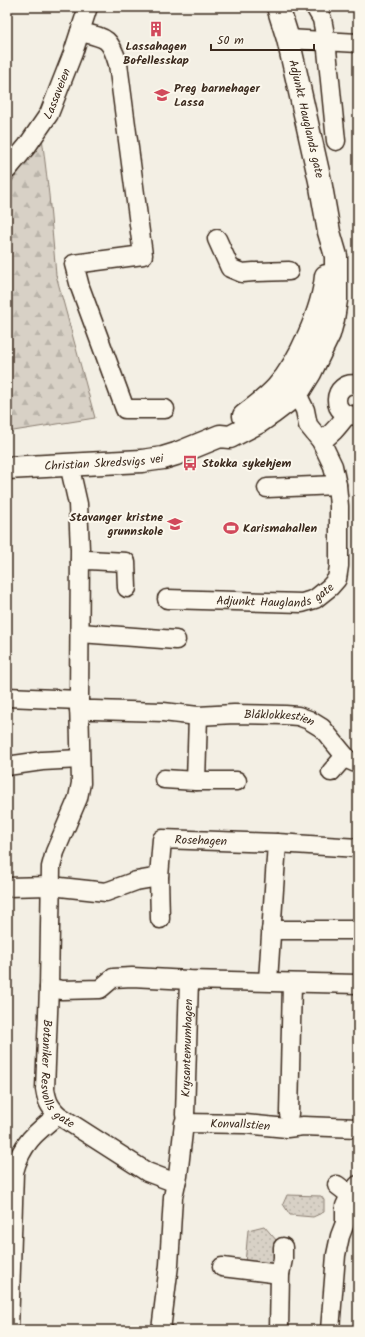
<svg xmlns="http://www.w3.org/2000/svg" width="365" height="1337" font-family="Kalam,sans-serif">
  <style>
    .forest { fill: url(#forest-firs); stroke: #8a7e72 }
    .park { fill: url(#park-dots); stroke: #8a7e72 }
    .lines { fill: none; stroke-linecap: round; stroke-linejoin: round }
    .minor-casing { stroke: #3b2a1e; stroke-width: 21 }
    .major-casing { stroke: #3b2a1e; stroke-width: 25 }
    .minor { stroke: #fbf7ec; stroke-width: 18 }
    .major { stroke: #fbf7ec; stroke-width: 22 }
    .labels { text-anchor: middle; dominant-baseline: central; stroke-width: 4; stroke-linejoin: round; paint-order: stroke }
    .poi-label { font-size: 12px; font-weight: bold; fill: #3b2a1e; stroke: #fbf7ec; text-anchor: start }
    .street-label { font-size: 12px; fill: #3b2a1e; stroke: #fbf7ec }
  </style>
  <defs>
    <pattern id="forest-firs" width="22" height="20" patternUnits="userSpaceOnUse"><rect width="22" height="20" fill="#d8d1c6"/><path d="M5 1l3.5 6h-7zM16 11l3.5 6h-7z" fill="#bab4aa"/></pattern>
    <pattern id="park-dots" width="8" height="8" patternUnits="userSpaceOnUse"><rect width="8" height="8" fill="#d8d1c6"/><path d="M2 2h.1M6 6h.1" fill="none" stroke="#bab4aa" stroke-width="1.8" stroke-linecap="round"/></pattern>
  </defs>
  <rect width="100%" height="100%" fill="#f3efe4"/>
  <filter id="ink" filterUnits="userSpaceOnUse"><feTurbulence type="fractalNoise" baseFrequency=".025" numOctaves="2"/><feDisplacementMap in="SourceGraphic" scale="8" xChannelSelector="R" yChannelSelector="G"/><feConvolveMatrix kernelMatrix="1 2 1 2 8 2 1 2 1" color-interpolation-filters="sRGB"/></filter>
  <g filter="url(#ink)">
    <path class="forest" d="M 42,137 L 49,195 L 56,275 L 95,418 L 7,432 L 7,189 Z"/>
    <g class="park">
      <path d="M 287,1195 L 321,1196 L 324,1200 L 324,1212 L 313,1217 L 290,1215 L 283,1204 Z"/>
      <path d="M 264,1226 L 277,1241 L 275,1261 L 271,1264 L 245,1264 L 248,1230 Z"/>
    </g>
    <g class="lines">
      <g class="minor-casing">
        <g id="minor">
          <path d="M 315,7 L 322,19 L 326,40 L 336,141"/>
          <path d="M 80,32 C 106,38 110,37 118,64 L 143,255 L 74,264 L 80,287 L 125,409 L 165,409"/>
          <path d="M 288,39 L 358,43"/>
          <path id="s1" d="M 7,170 L 27,146 L 49,114 L 73,53 L 88,7"/>
          <path d="M 217,239 L 230,268 L 242,273 L 254,272"/>
          <path d="M 257,272 L 289,271"/>
          <path d="M 358,385 C 331,379 329,420 358,415"/>
          <path d="M 321,441 C 332,435 339,425 347,415"/>
          <path id="s2" d="M 69,464 L 78,504 L 80,550 L 79,700 L 81,783 L 78,798 L 55,852 L 51,867 L 49,988 L 45,1089 C 47,1101 49,1106 58,1115 L 147,1172 L 176,1183 L 173,1197 L 169,1265 L 161,1330"/>
          <path d="M 267,488 L 337,485"/>
          <path d="M 80,561 L 88,560 L 126,562 L 127,588"/>
          <path id="s3" d="M 167,599 L 302,603 L 315,599 L 330,587 L 337,579 L 339,566 L 339,506 L 337,485 L 333,466 L 321,441 L 308,425 L 305,410 L 297,394 L 284,390"/>
          <path d="M 80,633 L 176,640"/>
          <path d="M 7,697 L 79,700"/>
          <path id="s4" d="M 79,710 L 94,710 L 163,712 L 198,716 L 234,714 L 285,715 L 298,716 L 309,720 L 322,728 L 345,756 L 349,760 L 358,764"/>
          <path d="M 7,766 L 42,761 L 80,759"/>
          <path d="M 331,772 L 345,756"/>
          <path d="M 164,779 L 196,781 L 237,781"/>
          <path d="M 196,781 L 198,716"/>
          <path d="M 277,843 L 358,848"/>
          <path d="M 7,887 L 51,886 L 106,892 L 136,881 L 159,877"/>
          <path id="s5" d="M 160,919 L 159,877 L 162,839 L 277,843 L 268,981"/>
          <path d="M 271,930 L 358,930"/>
          <path d="M 49,988 L 62,990 L 100,989 L 113,978 L 132,977 L 189,980 L 358,984"/>
          <path d="M 289,1114 L 292,983"/>
          <path id="s6" d="M 185,1115 L 189,980"/>
          <path id="s7" d="M 176,1183 L 178,1176 L 184,1123 L 245,1124 L 287,1128 L 303,1126 L 358,1128"/>
          <path d="M 337,1185 L 350,1195"/>
          <path d="M 222,1267 L 280,1274"/>
          <path d="M 9,1330 L 14,1172 C 21,1144 36,1132 58,1115"/>
          <path d="M 279,1330 L 280,1274 L 283,1259 L 283,1247"/>
          <path d="M 330,1330 L 336,1255 L 340,1236 L 345,1223 L 345,1206 L 350,1195 L 358,1185"/>
        </g>
      </g>
      <g class="major-casing">
        <g id="major">
          <path d="M 244,416 C 256,407 267,399 277,388 C 300,362 323,310 326,276"/>
          <path id="s8" d="M 7,468 L 142,461 L 163,458 L 176,454 L 220,436 L 230,437 L 259,422 L 272,413 L 297,394 L 310,373 L 329,334 L 333,319 L 336,300 L 336,256 L 329,232 L 320,181 L 298,83 L 288,39 L 278,7"/>
        </g>
      </g>
      <use href="#minor" class="minor"/>
      <use href="#major" class="major"/>
    </g>
  </g>
  <defs>
    <g id="building-bare" transform="scale(1.2)"><path d="M-4-6H4V6H1V3H-1V6H-4ZM-2.5-4.3h1.7v1.8h-1.7ZM.8-4.3h1.7v1.8H.8ZM-2.5-1h1.7V.8h-1.7ZM.8-1h1.7V.8H.8Z" fill="#d1495b" stroke="#fbf7ec" stroke-width="2.5" paint-order="stroke"/></g>
    <g id="school-bare" transform="scale(1.2)"><path d="M0-5L7-2L0 1L-7-2ZM-4 1L0 2.5L4 1V4Q0 6-4 4Z" fill="#d1495b" stroke="#fbf7ec" stroke-width="2.5" paint-order="stroke"/></g>
    <g id="bus-bare" transform="scale(1.2)"><path d="M-5-6H5V4H4V6H2V4H-2V6H-4V4H-5ZM-3.5-4V0h7V-4ZM-3.5 1.2v1.5H-2V1.2ZM2 1.2v1.5H3.5V1.2Z" fill="#d1495b" stroke="#fbf7ec" stroke-width="2.5" paint-order="stroke"/></g>
    <g id="stadium-bare" transform="scale(1.2)"><path d="M0-5a6.5 5 0 1 0 0 10a6.5 5 0 1 0 0-10ZM-3.5-1.8h7v3.6h-7Z" fill="#d1495b" stroke="#fbf7ec" stroke-width="2.5" paint-order="stroke"/></g>
  </defs>
  <g fill-rule="evenodd">
    <use href="#building-bare" x="156" y="29"/>
    <use href="#school-bare" x="162" y="95"/>
    <use href="#bus-bare" x="190" y="463"/>
    <use href="#school-bare" x="175" y="524"/>
    <use href="#stadium-bare" x="231" y="528"/>
  </g>
  <g class="labels">
    <g class="poi-label">
      <text x="156" y="46" text-anchor="middle">Lassahagen<tspan x="156" dy="14">Bofellesskap</tspan></text>
      <text x="174" y="88">Preg barnehager<tspan x="174" dy="14">Lassa</tspan></text>
      <text x="202" y="463">Stokka sykehjem</text>
      <text x="163" y="517" text-anchor="end">Stavanger kristne<tspan x="163" dy="14">grunnskole</tspan></text>
      <text x="243" y="528">Karismahallen</text>
    </g>
    <g class="street-label">
      <text stroke="none"><textPath href="#s1" startOffset="92">Lassaveien</textPath></text>
      <text transform="translate(306 119) rotate(77)">Adjunkt Hauglands gate</text>
      <text stroke="none"><textPath href="#s8" startOffset="97">Christian Skredsvigs vei</textPath></text>
      <text stroke="none"><textPath href="#s3" startOffset="110">Adjunkt Hauglands gate</textPath></text>
      <text stroke="none"><textPath href="#s4" startOffset="201">Blåklokkestien</textPath></text>
      <text stroke="none"><textPath href="#s5" startOffset="119">Rosehagen</textPath></text>
      <text stroke="none"><textPath href="#s6" startOffset="67">Krysantemumhagen</textPath></text>
      <text stroke="none"><textPath href="#s2" startOffset="621">Botaniker Resvolls gate</textPath></text>
      <text stroke="none"><textPath href="#s7" startOffset="117">Konvallstien</textPath></text>
    </g>
  </g>
  <rect width="365" height="1337" fill="none" stroke="#fbf7ec" stroke-width="24"/>
  <rect x="12" y="12" width="341" height="1313" fill="none" stroke="#3b2a1e" stroke-width="1.5" filter="url(#ink)"/>
  <path d="M211 44v6h103v-6" fill="none" stroke="#3b2a1e" stroke-width="2"/>
  <text x="217" y="44" font-size="12" fill="#3b2a1e" stroke="#fbf7ec" stroke-width="3" paint-order="stroke">50 m</text>
</svg>
